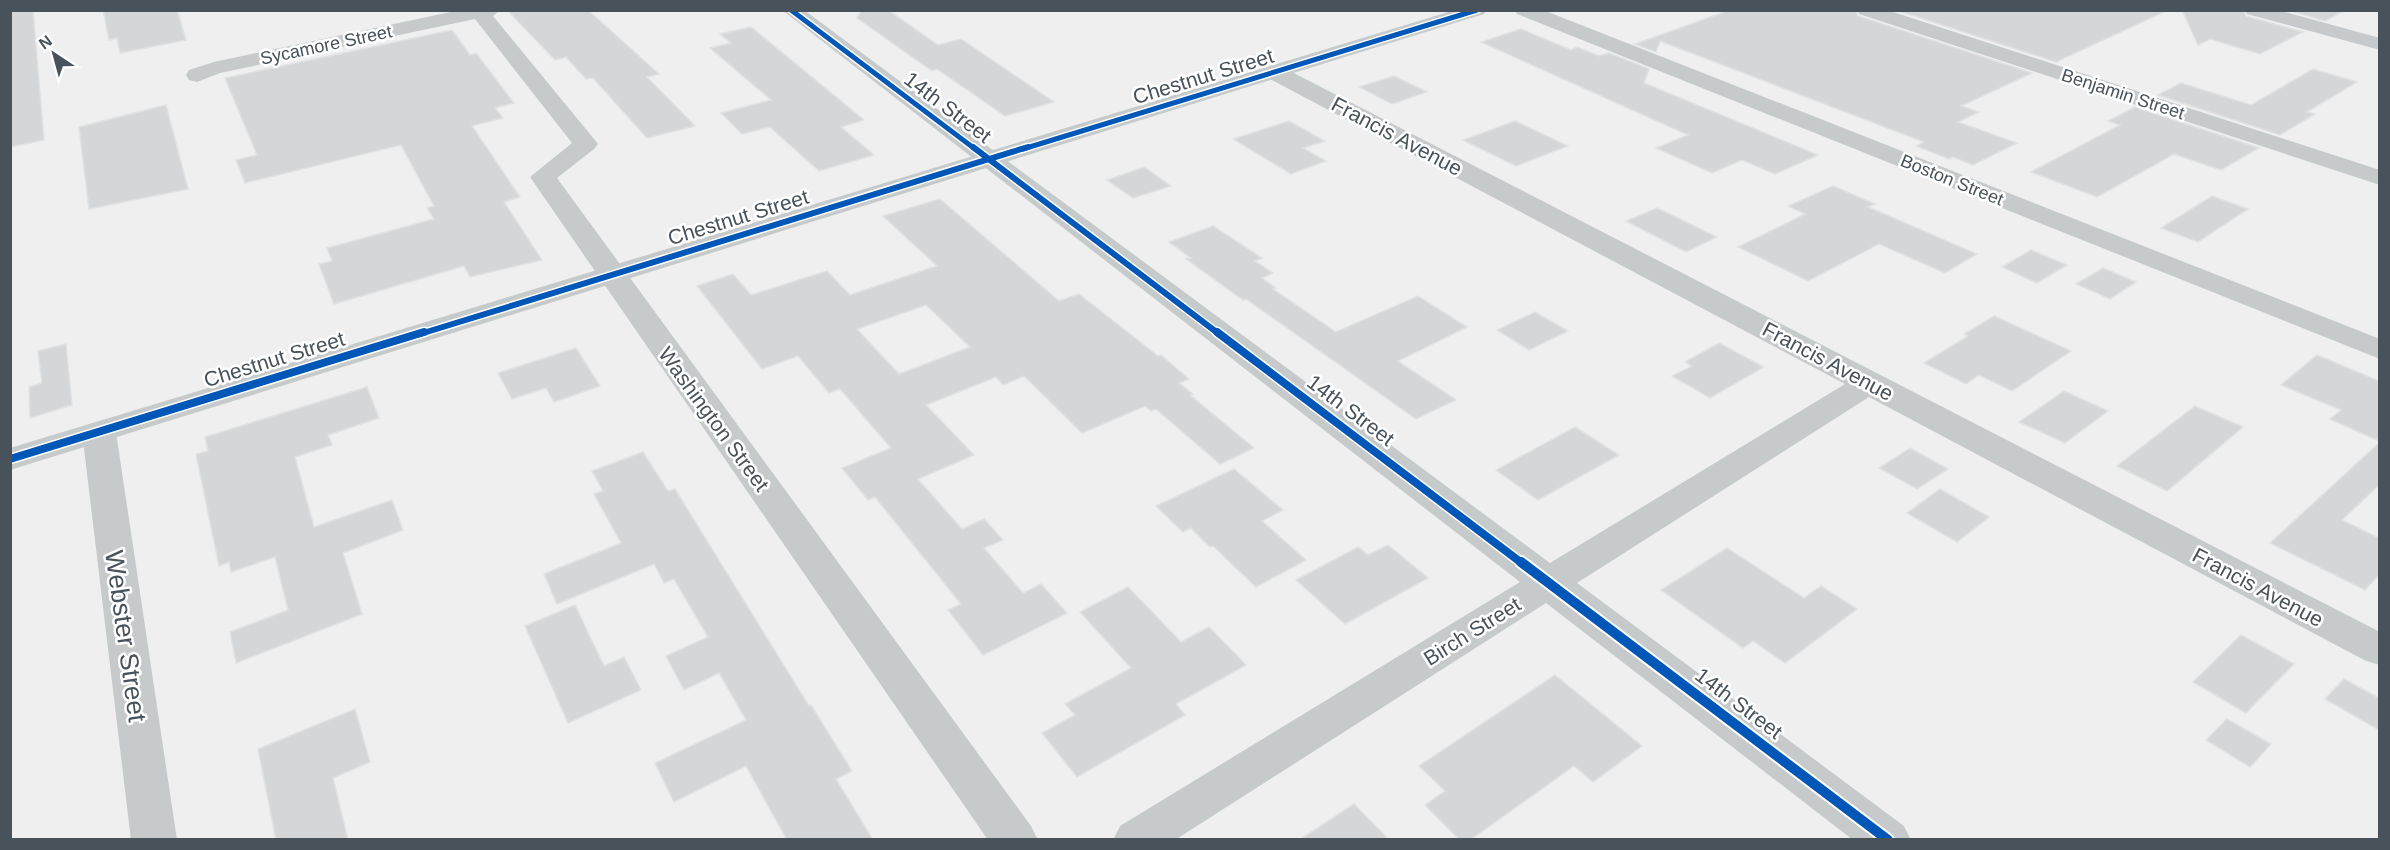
<svg xmlns="http://www.w3.org/2000/svg" width="2390" height="850" font-family="Arial,sans-serif">
  <style>
    .building { fill: #d5d6d7; stroke: #e0e1e2; stroke-width: 1.5; fill-rule: evenodd }
    .lines { fill: none; stroke-linecap: round; stroke-linejoin: round }
    .minor { fill: #c7cacb; fill-rule: evenodd }
    .tertiary { fill: #c7cacb; fill-rule: evenodd }
    .secondary { fill: #c7cacd; fill-rule: evenodd }
    .cycleway-far3-casing { stroke: #fff; stroke-width: 8 }
    .cycleway-far2-casing { stroke: #fff; stroke-width: 9 }
    .cycleway-far1-casing { stroke: #fff; stroke-width: 11 }
    .cycleway-casing { stroke: #fff; stroke-width: 14 }
    .cycleway-far3 { stroke: #0057b8; stroke-width: 5 }
    .cycleway-far2 { stroke: #0057b8; stroke-width: 6 }
    .cycleway-far1 { stroke: #0057b8; stroke-width: 8 }
    .cycleway { stroke: #0057b8; stroke-width: 10 }
    .labels { text-anchor: middle; dominant-baseline: central; stroke-width: 5; stroke-linejoin: round; paint-order: stroke }
    .far-street-label { font-size: 18px; fill: #47525b; stroke: #fff }
    .street-label { font-size: 21px; fill: #47525b; stroke: #fff }
    .near-street-label { font-size: 26px; fill: #47525b; stroke: #fff }
  </style>
  <rect width="100%" height="100%" fill="#efefef"/>
  <g class="building">
    <path d="M 10,10 L 33,10 L 44,140 L 10,147 Z"/>
    <path d="M 103,10 L 177,10 L 186,40 L 120,53 L 117,38 L 109,40 Z"/>
    <path d="M 588,10 L 659,74 L 647,77 L 695,126 L 647,138 L 593,78 L 586,79 L 566,57 L 555,60 L 508,11 Z"/>
    <path d="M 862,10 L 888,10 L 938,45 L 961,39 L 1054,102 L 1005,116 L 937,69 L 932,71 L 857,18 Z"/>
    <path d="M 1730,10 L 1855,10 L 1858,16 L 2032,73 L 1961,106 L 1979,112 L 1958,122 L 2017,143 L 1973,165 L 1953,157 L 1949,159 L 1916,146 L 1924,142 L 1660,41 L 1656,52 L 1635,44 Z"/>
    <path d="M 1896,10 L 2168,10 L 2056,62 Z"/>
    <path d="M 2182,10 L 2243,10 L 2246,16 L 2303,32 L 2260,54 L 2210,39 L 2198,45 Z"/>
    <path d="M 2288,10 L 2345,10 L 2325,21 Z"/>
    <path d="M 751,27 L 864,120 L 841,127 L 874,155 L 819,171 L 770,127 L 742,134 L 721,113 L 771,100 L 710,48 L 731,43 L 720,34 Z"/>
    <path d="M 1521,29 L 1571,50 L 1577,47 L 1599,56 L 1609,53 L 1649,69 L 1644,83 L 1818,155 L 1775,174 L 1742,160 L 1712,173 L 1656,148 L 1688,135 L 1481,42 Z"/>
    <path d="M 452,30 L 470,55 L 476,53 L 514,103 L 495,108 L 503,118 L 472,126 L 520,197 L 504,202 L 542,260 L 470,277 L 464,266 L 334,304 L 319,264 L 332,261 L 327,248 L 434,219 L 427,208 L 434,206 L 401,145 L 245,183 L 236,160 L 257,155 L 225,78 Z"/>
    <path d="M 2313,69 L 2357,82 L 2307,112 L 2315,114 L 2280,135 L 2158,95 L 2181,83 L 2251,105 Z"/>
    <path d="M 1394,76 L 1427,92 L 1392,104 L 1359,87 Z"/>
    <path d="M 166,105 L 188,189 L 89,209 L 79,127 Z"/>
    <path d="M 2135,107 L 2259,148 L 2221,170 L 2174,154 L 2097,197 L 2031,172 L 2120,125 L 2108,121 Z"/>
    <path d="M 1289,121 L 1325,141 L 1303,148 L 1326,161 L 1291,174 L 1233,139 Z"/>
    <path d="M 1515,121 L 1568,146 L 1516,166 L 1463,140 Z"/>
    <path d="M 1144,167 L 1171,186 L 1133,198 L 1107,180 Z"/>
    <path d="M 1833,186 L 1875,204 L 1868,207 L 1977,254 L 1945,273 L 1879,244 L 1808,281 L 1738,247 L 1805,214 L 1788,206 Z"/>
    <path d="M 2212,196 L 2248,209 L 2198,242 L 2161,228 Z"/>
    <path d="M 940,199 L 1059,301 L 1079,294 L 1158,356 L 1161,355 L 1189,379 L 1179,383 L 1193,394 L 1190,395 L 1254,448 L 1220,464 L 1156,409 L 1151,411 L 1145,406 L 1082,433 L 1024,376 L 1003,385 L 996,377 L 926,405 L 974,455 L 918,479 L 962,529 L 984,519 L 1003,540 L 984,548 L 1023,593 L 1041,584 L 1067,613 L 983,655 L 948,610 L 961,604 L 875,497 L 868,500 L 842,468 L 891,448 L 840,389 L 829,393 L 798,356 L 762,369 L 697,286 L 733,274 L 751,295 L 827,271 L 850,295 L 937,266 L 883,216 ZM 926,305 L 970,347 L 899,374 L 857,329 Z"/>
    <path d="M 1657,208 L 1717,237 L 1686,252 L 1626,221 Z"/>
    <path d="M 1213,226 L 1262,258 L 1255,261 L 1273,273 L 1262,278 L 1276,288 L 1273,289 L 1336,332 L 1418,296 L 1467,327 L 1398,361 L 1456,400 L 1416,419 L 1246,299 L 1243,300 L 1186,259 L 1191,258 L 1169,242 Z"/>
    <path d="M 2031,250 L 2067,265 L 2037,283 L 2002,267 Z"/>
    <path d="M 2103,268 L 2136,282 L 2110,299 L 2076,284 Z"/>
    <path d="M 1535,312 L 1568,331 L 1529,350 L 1497,330 Z"/>
    <path d="M 1994,316 L 2071,351 L 2012,391 L 1979,375 L 1966,384 L 1924,363 L 1968,336 L 1964,334 Z"/>
    <path d="M 1719,343 L 1764,367 L 1710,398 L 1672,376 L 1692,366 L 1685,362 Z"/>
    <path d="M 66,344 L 72,405 L 30,418 L 29,387 L 42,383 L 38,351 Z"/>
    <path d="M 576,348 L 600,386 L 554,402 L 546,388 L 512,399 L 498,373 Z"/>
    <path d="M 2317,355 L 2379,381 L 2379,441 L 2330,419 L 2341,410 L 2281,385 Z"/>
    <path d="M 367,387 L 379,418 L 328,435 L 332,445 L 295,457 L 314,527 L 392,500 L 403,530 L 343,553 L 362,614 L 236,663 L 230,632 L 288,610 L 275,557 L 231,572 L 229,562 L 219,566 L 196,454 L 208,451 L 205,437 Z"/>
    <path d="M 2064,391 L 2108,411 L 2065,443 L 2019,422 Z"/>
    <path d="M 2195,406 L 2243,427 L 2167,491 L 2117,466 Z"/>
    <path d="M 1575,427 L 1619,455 L 1538,500 L 1496,470 Z"/>
    <path d="M 2379,443 L 2379,485 L 2342,520 L 2379,538 L 2379,575 L 2365,590 L 2270,543 Z"/>
    <path d="M 1910,448 L 1948,469 L 1917,489 L 1879,468 Z"/>
    <path d="M 643,452 L 668,491 L 675,489 L 809,706 L 811,705 L 852,771 L 836,779 L 873,840 L 787,840 L 746,766 L 674,802 L 655,763 L 746,720 L 719,673 L 684,690 L 666,656 L 708,637 L 674,579 L 664,583 L 654,564 L 557,604 L 544,574 L 621,543 L 594,494 L 603,491 L 592,471 Z"/>
    <path d="M 1234,469 L 1283,510 L 1262,521 L 1306,560 L 1256,587 L 1213,546 L 1210,547 L 1191,528 L 1183,532 L 1156,506 Z"/>
    <path d="M 1940,489 L 1989,517 L 1957,542 L 1907,513 Z"/>
    <path d="M 1388,545 L 1428,578 L 1345,624 L 1296,580 L 1358,547 L 1368,555 Z"/>
    <path d="M 1727,548 L 1804,598 L 1821,586 L 1857,609 L 1785,663 L 1753,641 L 1743,648 L 1661,590 Z"/>
    <path d="M 1128,587 L 1181,642 L 1209,627 L 1246,665 L 1176,704 L 1185,715 L 1077,777 L 1042,733 L 1075,715 L 1065,704 L 1131,668 L 1080,612 Z"/>
    <path d="M 575,605 L 604,666 L 624,657 L 641,690 L 568,723 L 525,626 Z"/>
    <path d="M 2241,635 L 2294,664 L 2246,713 L 2193,682 Z"/>
    <path d="M 1555,675 L 1642,746 L 1593,782 L 1574,766 L 1470,840 L 1460,840 L 1425,805 L 1445,791 L 1419,766 Z"/>
    <path d="M 2344,679 L 2379,698 L 2379,730 L 2325,699 Z"/>
    <path d="M 355,709 L 370,762 L 333,778 L 348,840 L 276,840 L 258,749 Z"/>
    <path d="M 2227,719 L 2271,744 L 2250,767 L 2206,740 Z"/>
    <path d="M 1354,804 L 1389,840 L 1299,840 Z"/>
  </g>
  <g class="lines">
    <g class="minor">
      <path d="M 460,10 L 500,10 L 493,16 L 594,139 L 598,144 L 594,149 L 557,178 L 1031,826 L 1038,840 L 988,840 L 530,177 L 572,143 L 475,19 L 220,73 L 197,82 L 189,80 L 186,75 L 189,70 L 214,62 Z"/>
      <path d="M 782,10 L 804,10 L 1550,563 L 1845,384 L 1268,78 L 1265,73 L 1268,68 L 1284,68 L 2380,632 L 2380,665 L 2366,661 L 1869,397 L 1577,583 L 1904,826 L 1911,840 L 1853,840 L 1546,603 L 1175,840 L 1113,840 L 1120,826 L 1520,582 Z"/>
      <path d="M 1515,10 L 1543,10 L 2380,339 L 2380,359 L 1517,14 Z"/>
      <path d="M 1857,10 L 1887,10 L 2380,170 L 2380,185 L 1859,14 Z"/>
      <path d="M 99,422 L 111,425 L 116,432 L 177,840 L 131,840 L 82,432 L 87,425 Z"/>
    </g>
    <path class="tertiary" d="M 1455,10 L 1486,10 L 1484,14 L 10,470 L 10,448 Z"/>
    <path class="secondary" d="M 2245,10 L 2278,10 L 2380,38 L 2380,50 L 2247,14 Z"/>
    <g class="cycleway-far3-casing">
      <g id="cycleway-far3">
        <path d="M 791,10 L 975,149"/>
        <path d="M 1023,149 L 1477,10"/>
      </g>
    </g>
    <g class="cycleway-far2-casing">
      <g id="cycleway-far2">
        <path d="M 973,147 L 1219,334"/>
        <path d="M 420,334 L 1028,147"/>
      </g>
    </g>
    <g class="cycleway-far1-casing">
      <g id="cycleway-far1">
        <path d="M 1217,332 L 1523,564"/>
        <path d="M 10,459 L 424,332"/>
      </g>
    </g>
    <g class="cycleway-casing">
      <path id="cycleway" d="M 1521,562 L 1888,840"/>
    </g>
    <use href="#cycleway-far3" class="cycleway-far3"/>
    <use href="#cycleway-far2" class="cycleway-far2"/>
    <use href="#cycleway-far1" class="cycleway-far1"/>
    <use href="#cycleway" class="cycleway"/>
  </g>
  <g class="labels">
    <g class="far-street-label">
      <text transform="translate(326 45) rotate(-12)">Sycamore Street</text>
      <text transform="translate(2123 94) rotate(18)">Benjamin Street</text>
      <text transform="translate(1952 180) rotate(22)">Boston Street</text>
    </g>
    <g class="street-label">
      <text transform="translate(1203 76) rotate(-17)">Chestnut Street</text>
      <text transform="translate(948 107) rotate(37)">14th Street</text>
      <text transform="translate(1397 136) rotate(28)">Francis Avenue</text>
      <text transform="translate(738 217) rotate(-17)">Chestnut Street</text>
      <text transform="translate(274 359) rotate(-17)">Chestnut Street</text>
      <text transform="translate(1828 361) rotate(28)">Francis Avenue</text>
      <text transform="translate(1351 410) rotate(37)">14th Street</text>
      <text transform="translate(714 419) rotate(54)">Washington Street</text>
      <text transform="translate(2258 587) rotate(28)">Francis Avenue</text>
      <text transform="translate(1472 631) rotate(-32)">Birch Street</text>
      <text transform="translate(1739 703) rotate(37)">14th Street</text>
    </g>
    <g class="near-street-label">
      <text transform="translate(126 636) rotate(82)">Webster Street</text>
    </g>
  </g>
  <rect width="2390" height="850" fill="none" stroke="#47525b" stroke-width="24"/>
  <g transform="translate(54 54) rotate(324)" stroke="#ffffff" stroke-width="4.5" paint-order="stroke">
  <path d="M0-4.5L10 22L0 15L-10 22Z" fill="#47525b"/>
  <text y="-9" font-size="16" font-weight="bold" text-anchor="middle" fill="#47525b">N</text>
  </g>
</svg>
